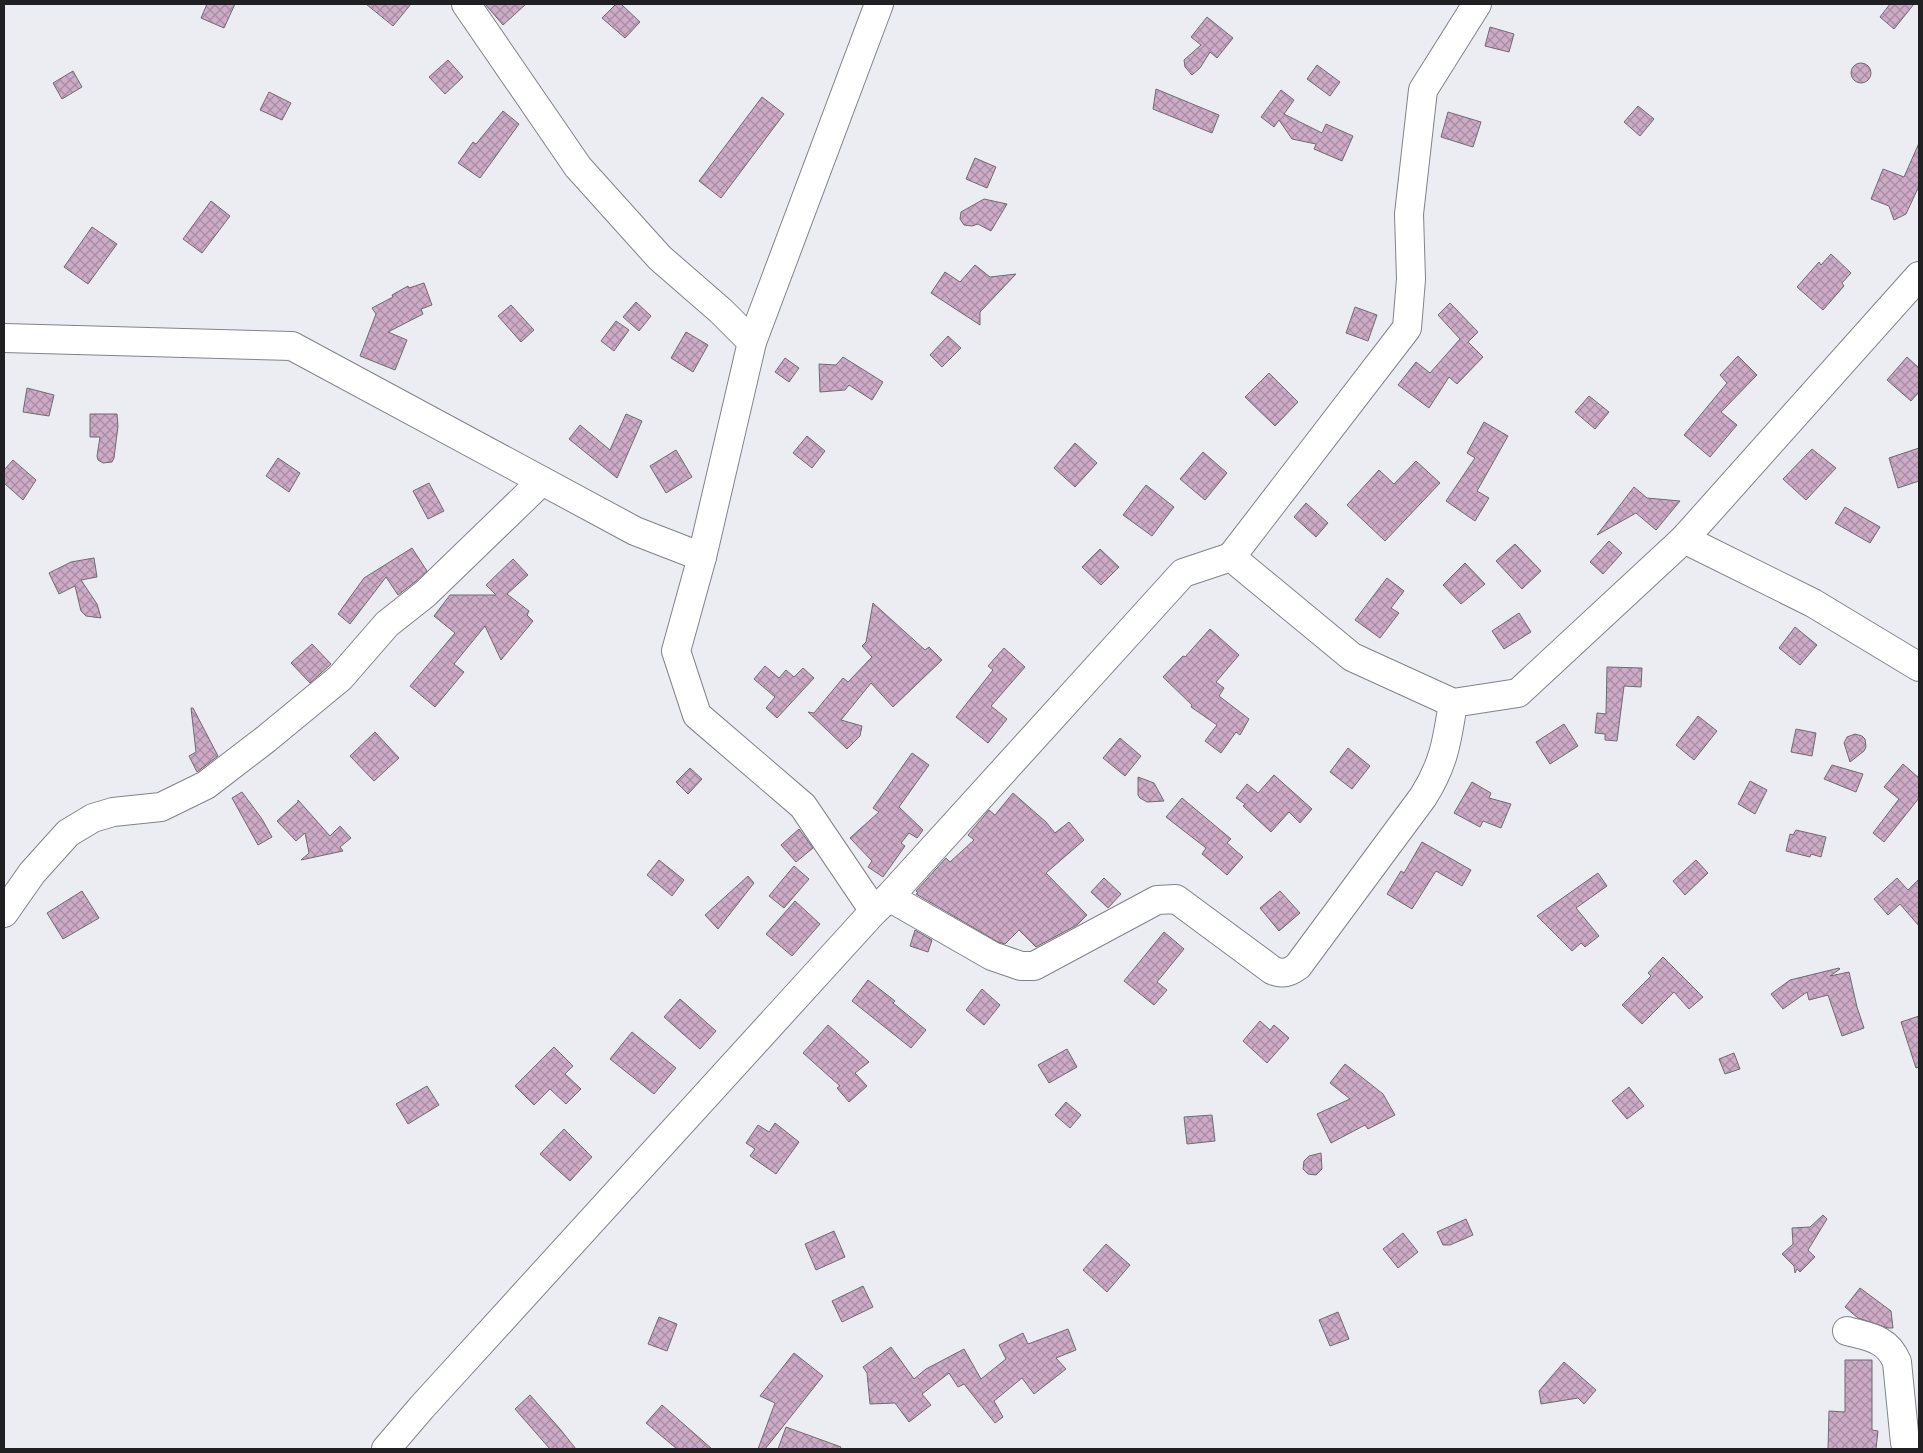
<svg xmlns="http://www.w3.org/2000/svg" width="1923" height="1453" font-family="'Alegreya Sans',sans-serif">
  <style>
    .building { fill: url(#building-cross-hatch); stroke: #6f6b6e }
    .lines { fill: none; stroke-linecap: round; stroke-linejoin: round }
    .minor-casing { stroke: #828389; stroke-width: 30 }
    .minor { stroke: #fff; stroke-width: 28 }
  </style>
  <defs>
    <pattern id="building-cross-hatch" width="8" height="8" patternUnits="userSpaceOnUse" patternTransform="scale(1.25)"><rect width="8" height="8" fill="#cdabc7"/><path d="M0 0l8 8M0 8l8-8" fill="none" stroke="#a68ba1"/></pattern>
  </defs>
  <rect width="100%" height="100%" fill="#ecedf3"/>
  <g class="building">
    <path d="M 207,4 L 235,4 L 224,28 L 201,18 Z"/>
    <path d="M 366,4 L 411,4 L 393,26 Z"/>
    <path d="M 485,4 L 526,4 L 503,25 Z"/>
    <path d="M 616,4 L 621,4 L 640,22 L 625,38 L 602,18 Z"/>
    <path d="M 1890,4 L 1914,4 L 1894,29 L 1880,17 Z"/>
    <path d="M 1207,17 L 1233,38 L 1217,58 L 1210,52 L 1200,68 L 1192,75 L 1185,67 L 1184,60 L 1201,45 L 1191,37 Z"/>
    <path d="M 1490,27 L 1514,34 L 1509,52 L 1485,46 Z"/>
    <path d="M 448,60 L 463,77 L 445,94 L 429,77 Z"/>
    <circle cx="1861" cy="73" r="10"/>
    <path d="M 1317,65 L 1340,82 L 1330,96 L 1307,79 Z"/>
    <path d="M 73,71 L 82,87 L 62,99 L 53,83 Z"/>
    <path d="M 1156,89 L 1219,115 L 1212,133 L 1153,109 Z"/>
    <path d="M 1281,90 L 1294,100 L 1284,114 L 1322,133 L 1326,124 L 1353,136 L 1342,161 L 1314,149 L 1316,144 L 1292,139 L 1279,120 L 1274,127 L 1261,117 Z"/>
    <path d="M 269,92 L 291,103 L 282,120 L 260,110 Z"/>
    <path d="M 762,97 L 784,114 L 721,198 L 699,181 Z"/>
    <path d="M 1638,106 L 1654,119 L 1640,136 L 1624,122 Z"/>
    <path d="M 503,111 L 519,124 L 480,178 L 458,163 L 473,142 L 476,144 Z"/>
    <path d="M 1448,112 L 1481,122 L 1473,147 L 1441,137 Z"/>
    <path d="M 1919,143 L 1919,186 L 1906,214 L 1894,220 L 1889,206 L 1871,199 L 1883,169 L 1904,177 Z"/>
    <path d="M 975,158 L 996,167 L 987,188 L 966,179 Z"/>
    <path d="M 984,199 L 1007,204 L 991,231 L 978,224 L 972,226 L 964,225 L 960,219 L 961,212 Z"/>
    <path d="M 211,201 L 230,216 L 202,253 L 183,239 Z"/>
    <path d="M 92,227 L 117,244 L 88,284 L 64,267 Z"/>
    <path d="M 1831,254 L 1851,273 L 1842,283 L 1844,286 L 1823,310 L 1797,287 L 1819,262 L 1821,265 Z"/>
    <path d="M 975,265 L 990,277 L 1016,274 L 980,312 L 980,325 L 931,293 L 945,272 L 960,282 Z"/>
    <path d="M 424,283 L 432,305 L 421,309 L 423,314 L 388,332 L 407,340 L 395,370 L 360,356 L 376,314 L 372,308 L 393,297 L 392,295 L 408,286 L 409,288 Z"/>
    <path d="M 636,302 L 651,316 L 639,331 L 623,317 Z"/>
    <path d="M 1450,303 L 1478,332 L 1468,342 L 1483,357 L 1457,384 L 1449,377 L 1429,408 L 1398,385 L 1416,362 L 1430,373 L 1460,339 L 1438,315 Z"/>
    <path d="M 511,305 L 534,330 L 521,342 L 498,316 Z"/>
    <path d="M 1355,307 L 1377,315 L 1368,341 L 1346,333 Z"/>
    <path d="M 616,321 L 629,330 L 614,351 L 601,341 Z"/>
    <path d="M 686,332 L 708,345 L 693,372 L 671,358 Z"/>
    <path d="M 948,336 L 961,348 L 942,367 L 930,355 Z"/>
    <path d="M 1738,356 L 1757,375 L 1721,412 L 1737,425 L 1710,457 L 1684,435 L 1727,383 L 1720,375 Z"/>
    <path d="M 843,357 L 883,382 L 872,400 L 849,385 L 845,390 L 820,392 L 819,364 L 836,365 Z"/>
    <path d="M 1907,357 L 1919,368 L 1919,392 L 1911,401 L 1887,380 Z"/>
    <path d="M 785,358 L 799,368 L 789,382 L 775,372 Z"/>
    <path d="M 1269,373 L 1298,402 L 1275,426 L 1245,397 Z"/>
    <path d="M 27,388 L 54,395 L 49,416 L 23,412 Z"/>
    <path d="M 1589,396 L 1609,412 L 1595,429 L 1575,412 Z"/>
    <path d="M 90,414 L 117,414 L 118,426 L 114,458 L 112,462 L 103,463 L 98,460 L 97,456 L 100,437 L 90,437 Z"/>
    <path d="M 626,414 L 642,421 L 617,478 L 569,439 L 580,425 L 610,450 Z"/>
    <path d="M 1484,422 L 1508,436 L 1477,491 L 1489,498 L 1475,521 L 1446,501 L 1475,458 L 1467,453 Z"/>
    <path d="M 807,436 L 825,451 L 812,468 L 793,453 Z"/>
    <path d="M 1075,443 L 1097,463 L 1075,487 L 1054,468 Z"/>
    <path d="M 1919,448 L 1919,481 L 1898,488 L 1889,458 Z"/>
    <path d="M 1812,449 L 1836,468 L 1806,500 L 1783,479 Z"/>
    <path d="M 676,450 L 692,477 L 666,493 L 650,466 Z"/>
    <path d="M 1203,452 L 1227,473 L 1205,500 L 1180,479 Z"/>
    <path d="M 278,458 L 300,473 L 289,492 L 266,476 Z"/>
    <path d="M 13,460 L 36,480 L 23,500 L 4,483 L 4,470 Z"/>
    <path d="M 1416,461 L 1440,483 L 1385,541 L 1347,505 L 1379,470 L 1394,484 Z"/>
    <path d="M 429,483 L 444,511 L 428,519 L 413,491 Z"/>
    <path d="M 1146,485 L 1174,507 L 1152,536 L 1123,515 Z"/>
    <path d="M 1634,487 L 1647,498 L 1680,501 L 1656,530 L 1636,513 L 1597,535 Z"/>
    <path d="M 1306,503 L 1328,523 L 1316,537 L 1294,517 Z"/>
    <path d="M 1845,507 L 1880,527 L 1870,543 L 1835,523 Z"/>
    <path d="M 1609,541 L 1622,553 L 1603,574 L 1590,562 Z"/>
    <path d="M 1515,544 L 1541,571 L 1522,589 L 1496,561 Z"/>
    <path d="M 412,548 L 427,571 L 415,582 L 398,595 L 386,577 L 350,624 L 338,614 L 364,578 Z"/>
    <path d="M 1100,549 L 1119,567 L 1101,585 L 1082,567 Z"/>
    <path d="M 94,558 L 97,577 L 81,580 L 97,604 L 101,618 L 86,616 L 81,611 L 75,586 L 59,594 L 49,573 L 71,562 Z"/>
    <path d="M 513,559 L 528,575 L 507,594 L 529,611 L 527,615 L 533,621 L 501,660 L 485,626 L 454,664 L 464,672 L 435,707 L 410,686 L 455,633 L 434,616 L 450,595 L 496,595 L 486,585 Z"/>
    <path d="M 1465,563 L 1485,584 L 1461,604 L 1443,585 Z"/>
    <path d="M 1387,578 L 1404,591 L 1391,608 L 1399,613 L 1380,638 L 1355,620 Z"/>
    <path d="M 873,603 L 925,650 L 929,647 L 942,660 L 893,707 L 871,683 L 841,720 L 862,726 L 860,736 L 847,749 L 808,712 L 814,713 L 843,678 L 848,682 L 872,657 L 862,646 L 866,642 Z"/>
    <path d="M 1519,613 L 1531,632 L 1504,649 L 1492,631 Z"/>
    <path d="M 1795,627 L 1817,645 L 1800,665 L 1779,648 Z"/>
    <path d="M 1210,629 L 1239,655 L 1216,682 L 1224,688 L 1219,696 L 1249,719 L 1240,735 L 1236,732 L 1221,753 L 1205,741 L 1217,725 L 1191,707 L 1192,705 L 1163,677 L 1183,656 L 1185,657 Z"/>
    <path d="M 312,644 L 331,664 L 310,683 L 291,663 Z"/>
    <path d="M 1004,648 L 1025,667 L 991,706 L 1007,719 L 988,743 L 956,717 L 993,670 L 988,666 Z"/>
    <path d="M 765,666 L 779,678 L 786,670 L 794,677 L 803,668 L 814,678 L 777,718 L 766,708 L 775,697 L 754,679 Z"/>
    <path d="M 1607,667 L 1642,668 L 1641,687 L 1624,686 L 1617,741 L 1605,740 L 1605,734 L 1595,733 L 1597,713 L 1606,714 Z"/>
    <path d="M 191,708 L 193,708 L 218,756 L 197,772 L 189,756 L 196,752 Z"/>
    <path d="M 1698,716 L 1717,731 L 1694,760 L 1676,745 Z"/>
    <path d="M 1564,724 L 1578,746 L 1550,764 L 1536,742 Z"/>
    <path d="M 1796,729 L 1816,733 L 1812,756 L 1791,752 Z"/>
    <path d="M 375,732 L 399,758 L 374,781 L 350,756 Z"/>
    <path d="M 1855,734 L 1862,736 L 1865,739 L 1866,747 L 1864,751 L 1850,762 L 1844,743 L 1847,737 Z"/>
    <path d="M 1120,738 L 1141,756 L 1125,776 L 1103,758 Z"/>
    <path d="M 1348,748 L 1370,766 L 1352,789 L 1330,772 Z"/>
    <path d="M 912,753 L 929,765 L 899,807 L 923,830 L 917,838 L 909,833 L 901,843 L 905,846 L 883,877 L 868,867 L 872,861 L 850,838 L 879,812 L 873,808 Z"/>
    <path d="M 1903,764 L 1919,778 L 1919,798 L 1884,842 L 1873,833 L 1899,799 L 1884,787 Z"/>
    <path d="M 1832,765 L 1863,774 L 1856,792 L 1824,779 Z"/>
    <path d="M 690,768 L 702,779 L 688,794 L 676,782 Z"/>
    <path d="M 1274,775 L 1312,809 L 1300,823 L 1289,812 L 1271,832 L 1243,806 L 1245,804 L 1236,798 L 1247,784 L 1258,793 Z"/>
    <path d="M 1138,777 L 1154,783 L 1164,801 L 1147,802 L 1140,798 L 1138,795 Z"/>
    <path d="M 1750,781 L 1767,790 L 1755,814 L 1738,804 Z"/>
    <path d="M 1472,782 L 1491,793 L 1489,798 L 1511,804 L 1501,828 L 1483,821 L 1480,827 L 1454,813 Z"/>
    <path d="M 242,792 L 262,819 L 272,837 L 258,845 L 232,798 Z"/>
    <path d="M 1013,793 L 1046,822 L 1055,833 L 1069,822 L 1084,840 L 1046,873 L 1087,915 L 1077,925 L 1036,947 L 1019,930 L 1005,944 L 998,942 L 916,894 L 918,893 L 916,891 L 946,858 L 950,862 L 974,840 L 968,835 L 989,810 L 995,815 Z"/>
    <path d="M 1182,798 L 1231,839 L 1227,843 L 1243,857 L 1227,875 L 1202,854 L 1206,848 L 1166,817 Z"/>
    <path d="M 298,800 L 330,836 L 340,826 L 351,838 L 340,847 L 343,851 L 301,860 L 309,853 L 305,833 L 296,841 L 277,821 L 298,802 Z"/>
    <path d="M 799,829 L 813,848 L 796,862 L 781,845 Z"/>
    <path d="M 1796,830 L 1826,837 L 1821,857 L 1811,854 L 1810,857 L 1786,851 L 1790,834 L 1793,835 Z"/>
    <path d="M 1422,842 L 1471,870 L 1462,886 L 1436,871 L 1412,909 L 1387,894 L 1401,871 L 1404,873 Z"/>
    <path d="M 659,860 L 684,880 L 672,896 L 647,875 Z"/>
    <path d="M 1696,860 L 1708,873 L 1685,895 L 1673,881 Z"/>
    <path d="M 794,866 L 809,879 L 784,908 L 769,896 Z"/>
    <path d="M 1598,873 L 1607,886 L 1576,908 L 1599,936 L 1585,947 L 1581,943 L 1572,951 L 1537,916 Z"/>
    <path d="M 748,876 L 754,883 L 718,929 L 705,915 Z"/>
    <path d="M 1104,878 L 1121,894 L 1108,908 L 1091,892 Z"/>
    <path d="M 1897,878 L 1908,890 L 1919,879 L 1919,926 L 1900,904 L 1888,915 L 1874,899 Z"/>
    <path d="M 82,891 L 99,918 L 63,939 L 47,913 Z"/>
    <path d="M 1280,891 L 1300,913 L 1279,931 L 1260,908 Z"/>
    <path d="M 795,901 L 820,924 L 792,956 L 766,934 Z"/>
    <path d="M 915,930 L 932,940 L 928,952 L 910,946 Z"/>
    <path d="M 1164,932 L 1184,949 L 1157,982 L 1167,990 L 1154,1005 L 1124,981 Z"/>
    <path d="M 1663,957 L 1703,997 L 1689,1009 L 1674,992 L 1642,1024 L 1622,1005 L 1651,976 L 1648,973 Z"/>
    <path d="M 1839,968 L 1840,969 L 1830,976 L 1849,972 L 1857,1007 L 1864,1028 L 1842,1036 L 1828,995 L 1809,1000 L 1807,992 L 1783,1009 L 1771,994 L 1790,980 Z"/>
    <path d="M 868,980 L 895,1001 L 893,1003 L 926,1030 L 911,1048 L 852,1001 Z"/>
    <path d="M 982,989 L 1000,1005 L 984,1025 L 966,1010 Z"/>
    <path d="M 680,999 L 716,1031 L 700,1049 L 664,1017 Z"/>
    <path d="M 1919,1016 L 1919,1067 L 1916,1068 L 1901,1022 Z"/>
    <path d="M 1260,1021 L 1270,1030 L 1274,1025 L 1289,1038 L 1267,1063 L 1243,1041 Z"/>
    <path d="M 828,1025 L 869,1062 L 855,1073 L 867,1086 L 849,1102 L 837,1088 L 840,1086 L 803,1053 Z"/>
    <path d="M 632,1032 L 676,1068 L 654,1094 L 610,1059 Z"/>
    <path d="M 554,1047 L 573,1066 L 565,1074 L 581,1089 L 566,1104 L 550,1089 L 534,1105 L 515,1086 Z"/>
    <path d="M 1067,1049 L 1077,1067 L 1049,1083 L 1038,1065 Z"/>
    <path d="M 1734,1053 L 1740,1069 L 1725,1074 L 1719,1059 Z"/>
    <path d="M 1345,1064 L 1383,1094 L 1395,1115 L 1368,1129 L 1365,1125 L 1331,1143 L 1317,1114 L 1350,1099 L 1330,1083 Z"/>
    <path d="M 427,1086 L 439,1105 L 408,1124 L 396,1104 Z"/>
    <path d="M 1629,1087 L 1644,1106 L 1627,1119 L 1612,1101 Z"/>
    <path d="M 1066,1102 L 1081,1115 L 1070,1128 L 1055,1115 Z"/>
    <path d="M 1212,1115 L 1215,1141 L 1187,1144 L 1184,1117 Z"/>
    <path d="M 775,1123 L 799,1142 L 776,1174 L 750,1156 L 755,1149 L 746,1143 L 758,1125 L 769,1132 Z"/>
    <path d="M 564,1129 L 592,1157 L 570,1181 L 540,1154 Z"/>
    <path d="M 1321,1153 L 1322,1169 L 1316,1175 L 1308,1174 L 1303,1169 L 1304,1161 L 1309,1156 Z"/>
    <path d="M 1823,1215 L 1827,1219 L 1808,1250 L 1815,1257 L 1800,1272 L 1797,1269 L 1795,1273 L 1794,1266 L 1782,1254 L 1793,1244 L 1792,1228 L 1810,1227 Z"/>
    <path d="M 1466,1219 L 1473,1235 L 1450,1245 L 1443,1245 L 1437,1232 Z"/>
    <path d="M 834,1231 L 845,1257 L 816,1270 L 805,1244 Z"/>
    <path d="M 1403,1233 L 1418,1252 L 1398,1268 L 1383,1249 Z"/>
    <path d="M 1106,1244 L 1130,1265 L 1107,1292 L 1083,1270 Z"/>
    <path d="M 863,1286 L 873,1307 L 842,1322 L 832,1301 Z"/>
    <path d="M 1860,1288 L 1891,1311 L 1893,1328 L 1888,1328 L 1858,1318 L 1845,1307 Z"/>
    <path d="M 1338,1312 L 1349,1339 L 1330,1346 L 1319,1320 Z"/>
    <path d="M 659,1317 L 677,1324 L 667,1351 L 648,1344 Z"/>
    <path d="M 1068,1329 L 1076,1350 L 1056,1358 L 1066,1369 L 1034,1394 L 1022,1378 L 994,1401 L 1003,1417 L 995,1423 L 964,1384 L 958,1387 L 949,1373 L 922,1394 L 931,1405 L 909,1422 L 895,1403 L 870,1404 L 867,1373 L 863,1367 L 891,1347 L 914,1379 L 926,1369 L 964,1349 L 981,1379 L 1006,1359 L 999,1345 L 1023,1333 L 1028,1344 Z"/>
    <path d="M 794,1353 L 823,1376 L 765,1449 L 758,1449 L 775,1403 L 760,1396 Z"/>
    <path d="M 1845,1360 L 1872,1360 L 1872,1430 L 1878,1431 L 1876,1449 L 1828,1449 L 1829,1411 L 1845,1412 Z"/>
    <path d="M 1564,1362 L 1596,1390 L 1584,1404 L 1578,1398 L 1541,1404 L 1539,1391 Z"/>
    <path d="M 530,1395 L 560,1429 L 576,1449 L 550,1449 L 515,1409 Z"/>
    <path d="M 662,1405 L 712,1449 L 677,1449 L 646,1423 Z"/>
    <path d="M 786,1427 L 841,1447 L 840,1449 L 778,1449 Z"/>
  </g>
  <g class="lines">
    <g class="minor-casing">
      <g id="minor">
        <path d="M 466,4 L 578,167 L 660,258 L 721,311 L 752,342"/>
        <path d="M 4,338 L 292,346 L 635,531 L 702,557"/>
        <path d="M 1684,539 L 1813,603 L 1919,667"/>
        <path d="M 1231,557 L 1407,328 L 1411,279 L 1409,214 L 1423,90 L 1477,4"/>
        <path d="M 889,897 L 992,956 L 1021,966 L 1034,966 L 1157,900 L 1176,899 L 1272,970 C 1282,975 1289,973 1298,966 L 1423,797 C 1444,764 1447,741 1453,703"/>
        <path d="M 874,911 L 803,806 L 697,715 L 676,651 L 702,557 L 752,342 L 879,4"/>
        <path d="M 4,913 L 32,873 L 68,833 L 93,818 L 113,812 L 161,807 L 206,785 L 266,739 L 340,678 L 387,624 L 425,594 L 542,481"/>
        <path d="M 1847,1331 C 1869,1337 1887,1338 1897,1362 L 1905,1443 L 1909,1448 L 1918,1449"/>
        <path d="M 386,1449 L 422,1407 L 874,911 L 889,897 L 1183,573 L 1231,557 L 1352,657 L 1453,703 L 1518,693 L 1684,539 L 1919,276"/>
      </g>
    </g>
    <use href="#minor" class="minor"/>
  </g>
  <rect width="1923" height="1453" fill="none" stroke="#202022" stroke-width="10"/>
</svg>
